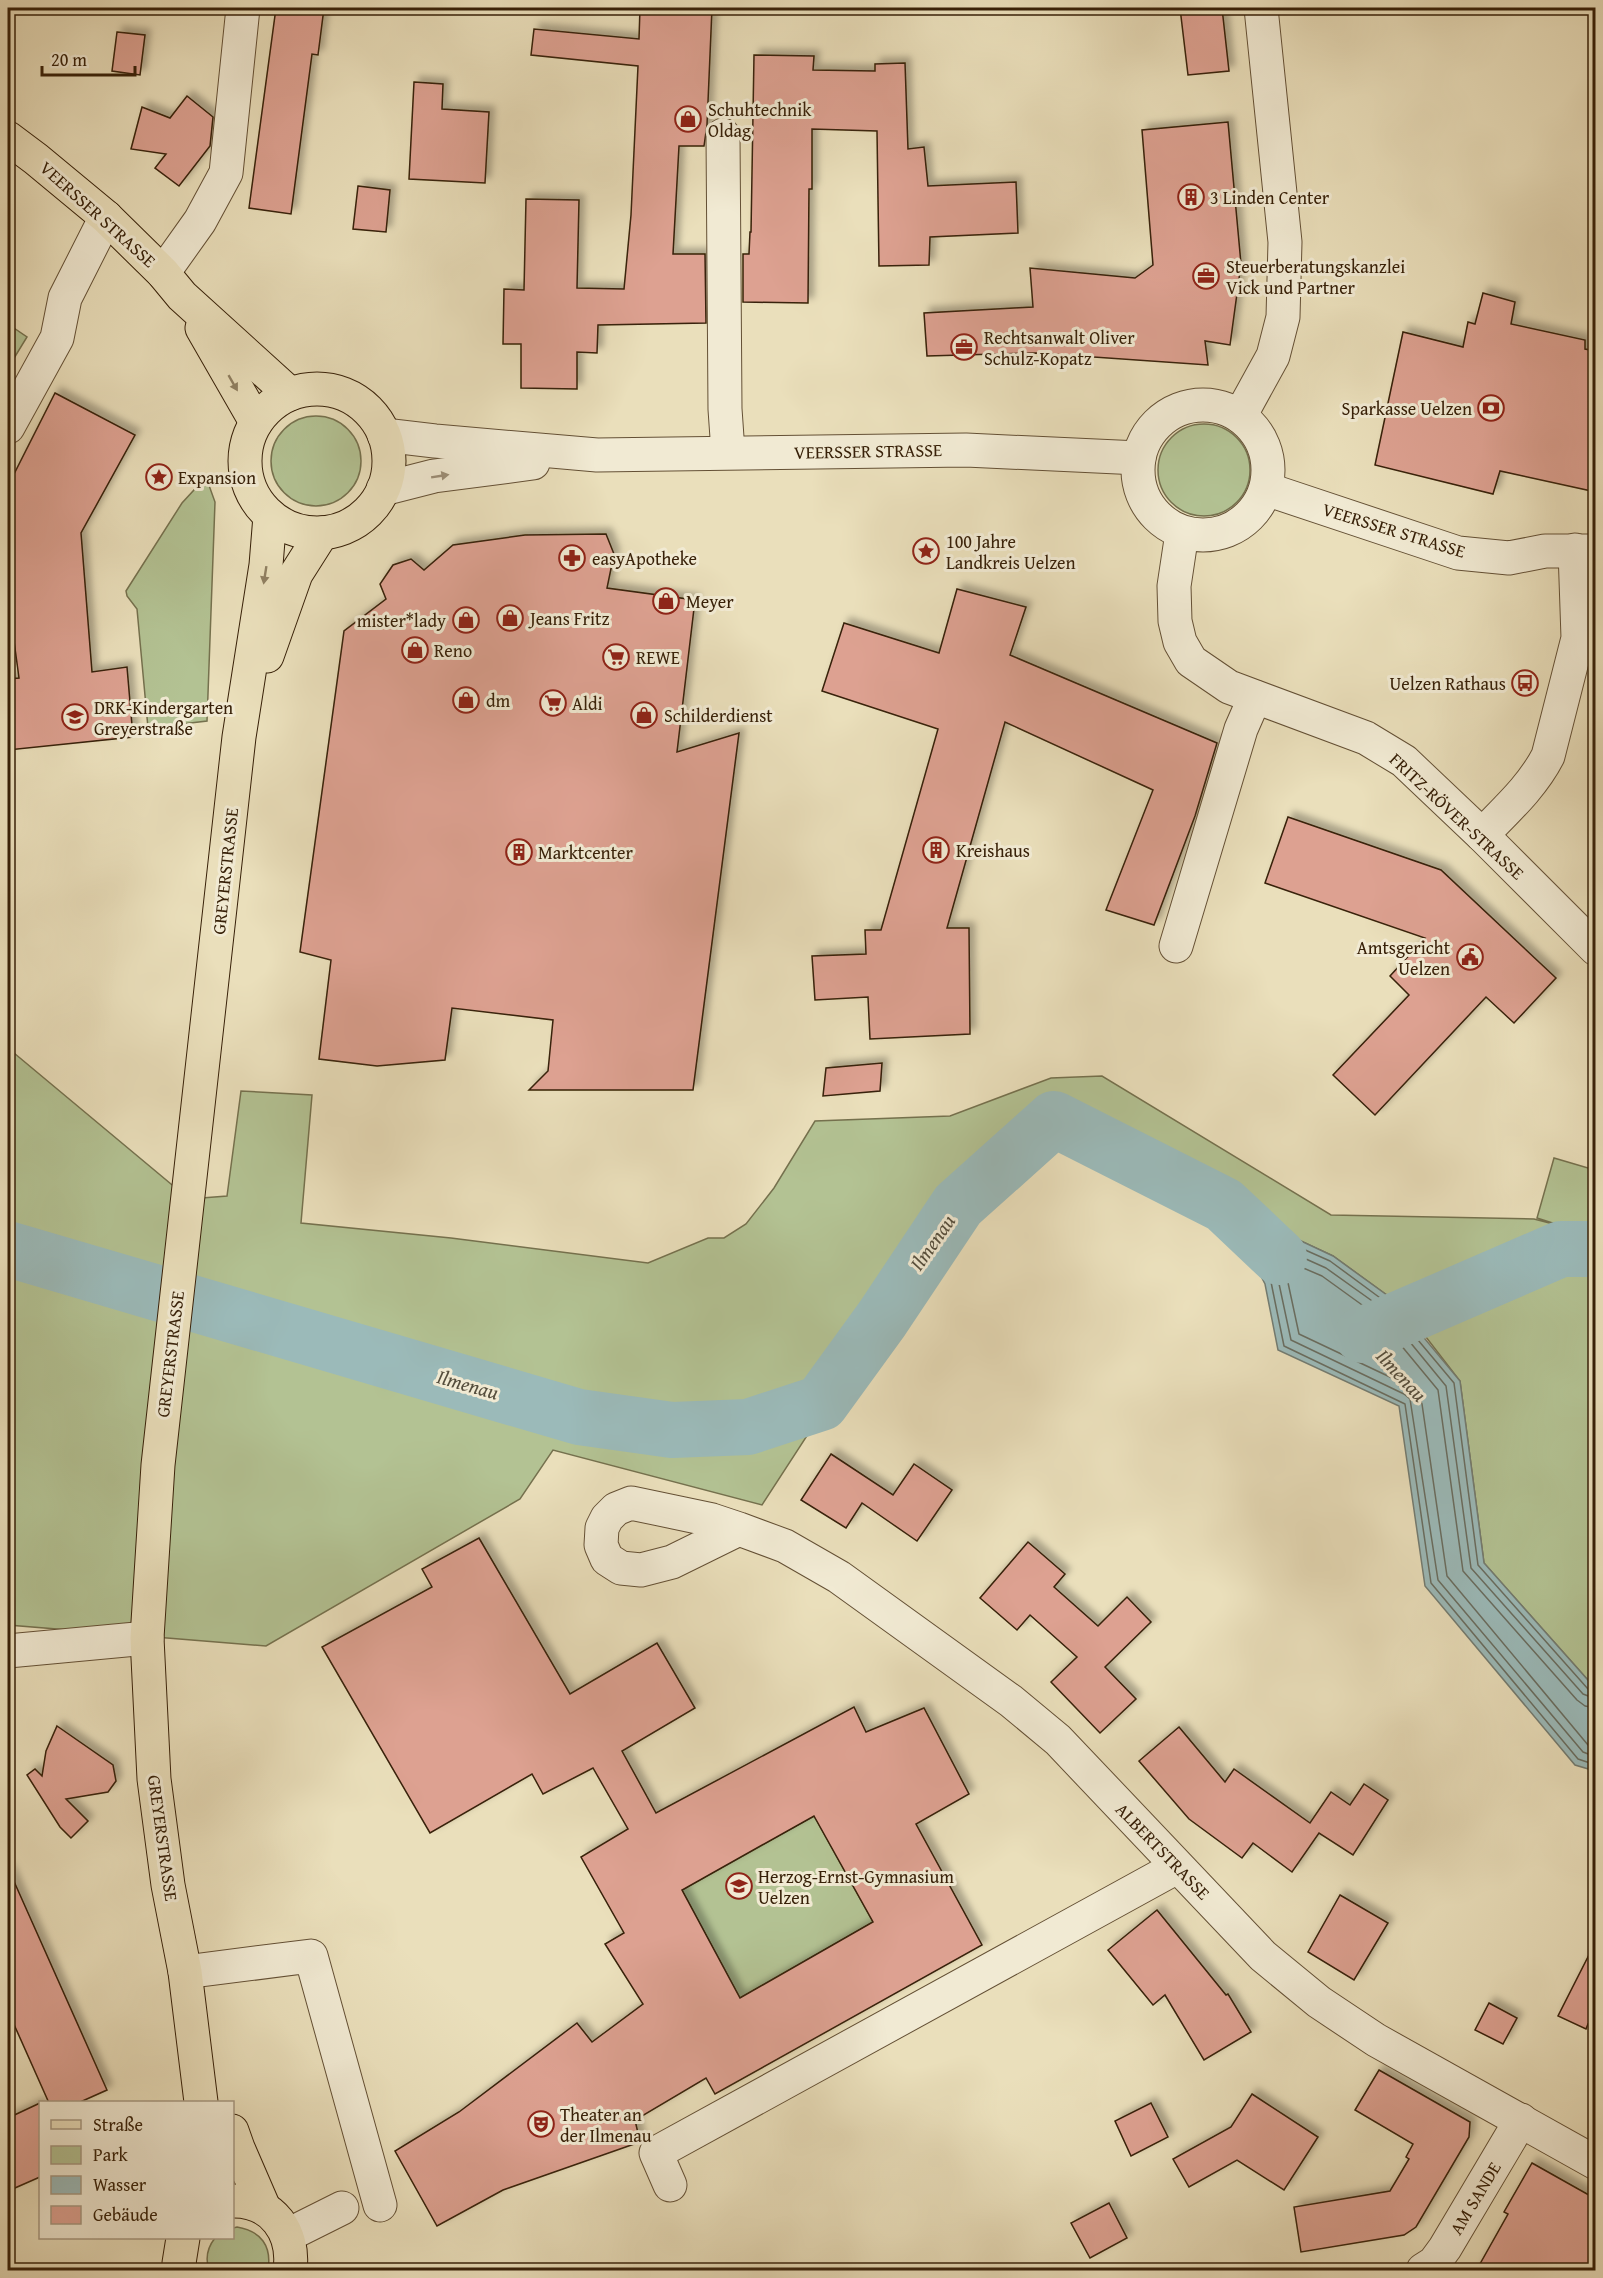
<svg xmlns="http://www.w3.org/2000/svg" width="1603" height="2278" font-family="'Gentium Book Plus',serif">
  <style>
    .green { fill: #b3c293; stroke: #75714e; stroke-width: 1.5 }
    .water { fill: #9bbab9; stroke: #737c72; stroke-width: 1.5 }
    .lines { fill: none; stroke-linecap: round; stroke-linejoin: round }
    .shore { stroke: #696d60; stroke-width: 1.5 }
    .river { stroke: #9bbab9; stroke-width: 56 }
    .building { fill: #dda191; stroke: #372008; stroke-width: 1.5; fill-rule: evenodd; filter: url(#shadow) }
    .minor-casing { stroke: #645035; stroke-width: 35 }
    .major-casing { stroke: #372008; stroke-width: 35 }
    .minor { stroke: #f1ead3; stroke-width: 33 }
    .major { stroke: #eadfbb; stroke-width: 33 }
    .oneway { fill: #908062 }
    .oneway2 { fill: #9d8f78 }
    .labels { text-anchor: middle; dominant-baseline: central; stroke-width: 6; stroke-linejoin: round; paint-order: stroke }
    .poi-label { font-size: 18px; fill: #372008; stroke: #f1ead3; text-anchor: start }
    .street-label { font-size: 18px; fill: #372008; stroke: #f1ead3 }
    .water-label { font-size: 20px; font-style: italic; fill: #554e3d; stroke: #f1ead3 }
  </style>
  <defs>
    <filter id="shadow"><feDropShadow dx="5.5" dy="-5.5" stdDeviation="3" flood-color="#0004"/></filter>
  </defs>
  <rect width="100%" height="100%" fill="#eadfbb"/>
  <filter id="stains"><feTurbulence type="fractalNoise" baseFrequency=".00333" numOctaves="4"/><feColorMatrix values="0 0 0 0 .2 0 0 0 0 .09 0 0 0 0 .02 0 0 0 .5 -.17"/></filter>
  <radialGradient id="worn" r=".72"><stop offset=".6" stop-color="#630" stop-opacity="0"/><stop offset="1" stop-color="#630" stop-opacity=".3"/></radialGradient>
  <g class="green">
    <path d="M 8,324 L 27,337 L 8,368 Z"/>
    <circle cx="316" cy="461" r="45"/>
    <circle cx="1204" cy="470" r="46"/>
    <path d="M 206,477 L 215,502 L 207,721 L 148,728 L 137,609 L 127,596 L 126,591 L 182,503 Z"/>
    <path d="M 8,1048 L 189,1199 L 227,1196 L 241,1091 L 312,1095 L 301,1223 L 451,1238 L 648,1263 L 708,1238 L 724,1238 L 746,1224 L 774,1188 L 815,1121 L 950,1116 L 1051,1078 L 1102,1076 L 1331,1215 L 1534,1219 L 1565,1227 L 1537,1218 L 1554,1158 L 1595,1170 L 1595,1688 L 1484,1563 L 1460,1381 L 1409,1315 L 1391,1298 L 1333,1256 L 1224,1205 L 1054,1119 L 957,1205 L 762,1505 L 553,1450 L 520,1499 L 266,1646 L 8,1625 Z"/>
    <path d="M 814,1816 L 873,1922 L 740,1998 L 682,1890 Z"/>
    <path d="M 237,2227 C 261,2231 272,2246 268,2270 L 209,2270 C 205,2258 207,2248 215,2238 L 232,2238 L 233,2228 Z"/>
  </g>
  <path class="water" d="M 1224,1205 L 1333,1256 L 1391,1298 L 1460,1381 L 1484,1563 L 1595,1688 L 1595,1771 L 1575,1765 L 1425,1586 L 1399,1406 L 1278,1350 L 1265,1284 Z"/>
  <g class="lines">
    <g class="shore">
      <path d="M 1596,1691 L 1588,1689 L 1478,1565 L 1454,1383 L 1387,1303 L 1330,1261 L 1242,1222 L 1241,1226 L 1271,1282 L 1284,1346 L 1405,1404 L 1431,1583 L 1578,1759 L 1596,1765"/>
      <path d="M 1596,1699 L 1583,1694 L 1471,1568 L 1446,1386 L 1382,1308 L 1326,1268 L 1259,1238 L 1258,1242 L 1278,1279 L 1291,1340 L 1404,1394 L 1410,1399 L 1438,1580 L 1583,1752 L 1596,1757"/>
      <path d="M 1596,1708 L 1585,1706 L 1577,1700 L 1463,1571 L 1438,1390 L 1376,1315 L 1322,1276 L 1280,1258 L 1279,1261 L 1287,1278 L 1299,1334 L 1409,1386 L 1418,1394 L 1422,1404 L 1447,1576 L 1588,1745 L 1596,1748"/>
    </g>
    <g class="river">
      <path d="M 8,1249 L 579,1417 L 672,1430 L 748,1427 L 821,1403 L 882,1319 L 958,1205 L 1054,1119 L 1224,1205 L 1279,1257"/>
      <path d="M 1362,1335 L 1561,1249 L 1596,1249"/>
    </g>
  </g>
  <g class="building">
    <path d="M 276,8 L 324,8 L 318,55 L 312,54 L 291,214 L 249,208 Z"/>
    <path d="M 640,8 L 712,8 L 707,125 L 704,146 L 679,146 L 673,254 L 705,254 L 706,323 L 598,325 L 597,353 L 577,352 L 577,389 L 521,388 L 521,344 L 503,344 L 504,289 L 524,290 L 526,199 L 579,200 L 577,288 L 624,289 L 631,215 L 638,66 L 531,55 L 534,29 L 639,39 Z"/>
    <path d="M 1180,8 L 1222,8 L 1229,71 L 1188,75 Z"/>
    <path d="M 117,32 L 145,35 L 140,75 L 112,71 Z"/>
    <path d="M 754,55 L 814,56 L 813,70 L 875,71 L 875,64 L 905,63 L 908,149 L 924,147 L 928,186 L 1016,182 L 1018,233 L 930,237 L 929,265 L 879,266 L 877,131 L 812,129 L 812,189 L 809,189 L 808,303 L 743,302 L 743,254 L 749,254 L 750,232 L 751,232 Z"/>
    <path d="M 414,82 L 443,84 L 442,109 L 489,112 L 485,183 L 409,179 Z"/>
    <path d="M 187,96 L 213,117 L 210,146 L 179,186 L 155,168 L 166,154 L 131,149 L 142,107 L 170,118 Z"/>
    <path d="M 1228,122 L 1241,264 L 1230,345 L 1205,341 L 1208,365 L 1036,353 L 927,356 L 924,313 L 1033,307 L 1030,268 L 1135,278 L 1153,265 L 1142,130 Z"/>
    <path d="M 358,186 L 390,190 L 386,232 L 353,229 Z"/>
    <path d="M 1483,293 L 1515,302 L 1511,324 L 1585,340 L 1585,349 L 1596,351 L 1596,492 L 1500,471 L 1493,494 L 1375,465 L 1403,332 L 1463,347 L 1468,322 L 1475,324 Z"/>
    <path d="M 55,393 L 135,435 L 81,533 L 92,672 L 127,667 L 133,737 L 8,750 L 8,679 L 19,678 L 9,604 L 8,604 L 8,486 Z"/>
    <path d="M 606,534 L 614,554 L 607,588 L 695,600 L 677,752 L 739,733 L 693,1090 L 529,1090 L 548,1071 L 553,1020 L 452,1008 L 445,1060 L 377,1066 L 319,1059 L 331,960 L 300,952 L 344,631 L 386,599 L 380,584 L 393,565 L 411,559 L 424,570 L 453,545 L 525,535 Z"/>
    <path d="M 957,589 L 1026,607 L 1010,655 L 1217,743 L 1195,816 L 1154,925 L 1106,910 L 1153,790 L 1005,722 L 947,928 L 969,928 L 970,1034 L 870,1039 L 868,997 L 815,1000 L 812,956 L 866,954 L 865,930 L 881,930 L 938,729 L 822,691 L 844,623 L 939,653 Z"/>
    <path d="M 1288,817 L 1441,870 L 1556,978 L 1514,1023 L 1486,997 L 1375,1115 L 1333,1075 L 1409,995 L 1390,976 L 1425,938 L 1265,883 Z"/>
    <path d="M 882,1063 L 880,1091 L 823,1096 L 826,1068 Z"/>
    <path d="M 831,1454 L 893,1495 L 914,1464 L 952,1490 L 917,1541 L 862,1503 L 846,1528 L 801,1500 Z"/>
    <path d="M 479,1538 L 570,1694 L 657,1643 L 695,1708 L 622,1751 L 656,1813 L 854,1707 L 866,1732 L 924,1708 L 969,1794 L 916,1824 L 982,1945 L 715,2094 L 706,2078 L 635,2120 L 640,2142 L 503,2190 L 437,2226 L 395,2151 L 459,2112 L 577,2023 L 592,2042 L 643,2004 L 605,1944 L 624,1933 L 581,1857 L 628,1829 L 593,1768 L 543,1794 L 532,1774 L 430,1833 L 322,1647 L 432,1587 L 422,1569 ZM 814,1816 L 873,1922 L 740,1998 L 682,1890 Z"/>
    <path d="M 1028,1542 L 1065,1574 L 1054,1587 L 1098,1626 L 1127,1597 L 1151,1622 L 1105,1667 L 1136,1699 L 1100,1733 L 1051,1682 L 1077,1657 L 1030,1615 L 1017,1630 L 980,1598 Z"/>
    <path d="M 57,1726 L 113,1765 L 116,1781 L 108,1792 L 66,1799 L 88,1821 L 71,1838 L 60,1827 L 27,1775 L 35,1769 L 42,1776 L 46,1751 Z"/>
    <path d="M 1179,1727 L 1225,1782 L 1234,1769 L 1310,1823 L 1331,1792 L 1350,1805 L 1364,1784 L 1388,1800 L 1353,1855 L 1319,1833 L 1292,1872 L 1253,1843 L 1242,1858 L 1189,1819 L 1139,1761 Z"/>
    <path d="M 8,1868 L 107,2090 L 78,2103 L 49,2103 L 8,2011 Z"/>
    <path d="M 1340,1895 L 1388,1923 L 1354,1980 L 1308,1952 Z"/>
    <path d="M 1157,1910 L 1226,1995 L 1228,1994 L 1251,2032 L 1204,2060 L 1165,1995 L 1153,2005 L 1108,1950 Z"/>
    <path d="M 1596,1941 L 1596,2027 L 1588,2024 L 1586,2029 L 1558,2016 Z"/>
    <path d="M 1489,2003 L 1517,2018 L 1503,2044 L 1475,2030 Z"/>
    <path d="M 1379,2070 L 1470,2122 L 1469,2137 L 1416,2227 L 1404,2235 L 1301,2252 L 1294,2207 L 1390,2191 L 1409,2159 L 1406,2157 L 1413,2144 L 1355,2110 Z"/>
    <path d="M 1252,2094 L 1318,2137 L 1284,2190 L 1237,2160 L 1189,2187 L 1173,2159 L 1231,2127 Z"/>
    <path d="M 40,2103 L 40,2177 L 8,2191 L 8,2118 Z"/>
    <path d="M 1151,2103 L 1168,2137 L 1131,2156 L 1115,2121 Z"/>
    <path d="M 1532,2163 L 1596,2199 L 1596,2271 L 1476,2271 L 1508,2214 L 1504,2212 Z"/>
    <path d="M 1109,2203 L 1127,2238 L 1090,2258 L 1071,2223 Z"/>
  </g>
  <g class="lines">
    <g class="minor-casing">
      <g id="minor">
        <path d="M 723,135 L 725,409 L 728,452"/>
        <path d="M 163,273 L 200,221 L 226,173 L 243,8"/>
        <circle cx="1203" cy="470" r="65"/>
        <path d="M 1240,416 L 1273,356 L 1283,317 L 1285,242 L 1261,8"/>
        <path d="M 8,427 L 57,338 L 65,298 L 106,217"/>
        <path d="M 384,435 L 435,441 L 597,455 L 966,450 L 1139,458"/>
        <path d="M 383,489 L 434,476 L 533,463"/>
        <path d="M 1266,489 L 1458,553 L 1509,558 L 1545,551 L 1596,551"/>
        <path d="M 1182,533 L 1174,586 L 1175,621 L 1180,642 L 1191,661 L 1229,687 L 1366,738 L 1404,761 L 1482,835 L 1596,949"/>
        <path d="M 1482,835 C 1506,810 1532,787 1548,756 L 1578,638 L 1575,550"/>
        <path d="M 1176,946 L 1241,729 L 1255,697"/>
        <path d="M 739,1529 L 672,1562 L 641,1570 L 621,1568 L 607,1559 L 601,1545 L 602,1528 L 607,1518 L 616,1509 L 631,1503 L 712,1520 L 739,1529 L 785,1546 L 839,1577 L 1011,1701 L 1058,1740 L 1263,1956 L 1319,2002 L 1376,2040 L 1596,2163"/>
        <path d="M 8,1651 L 147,1638"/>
        <path d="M 185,1972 L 311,1956 L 380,2205"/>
        <path d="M 670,2185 L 656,2153 L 1177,1867"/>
        <path d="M 288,2235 L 342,2208"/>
        <path d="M 1423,2270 L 1434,2263 L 1445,2248 L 1521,2120"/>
      </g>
    </g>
    <g class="major-casing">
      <g id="major">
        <path d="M 8,138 L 36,159 L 106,217 L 163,273 L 182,296 L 290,394"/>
        <path d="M 202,328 L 256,422"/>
        <circle cx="317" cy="461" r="72"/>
        <path d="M 267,656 L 296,574 L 322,533"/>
        <path d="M 201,2102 L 185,1972 L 168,1885 L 154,1779 L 147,1638 L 158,1465 L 239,737 L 266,565 L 270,516"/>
        <path d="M 232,2131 L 238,2148 L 264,2208"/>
        <path d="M 232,2201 C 273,2200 295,2233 290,2270"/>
        <path d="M 181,2270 L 179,2263 L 183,2238"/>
      </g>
    </g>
    <use href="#minor" class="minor"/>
    <use href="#major" class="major"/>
  </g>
  <defs><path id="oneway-solid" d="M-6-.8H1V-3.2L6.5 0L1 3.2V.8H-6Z" transform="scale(1.5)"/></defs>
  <g class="oneway">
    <use href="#oneway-solid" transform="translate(233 383) rotate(60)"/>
    <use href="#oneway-solid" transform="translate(265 575) rotate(99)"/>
  </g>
  <use class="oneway2" href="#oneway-solid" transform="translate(440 476) rotate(-9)"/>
  <defs>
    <g id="shop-ring" transform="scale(1.35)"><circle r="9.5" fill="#f1ead3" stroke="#8f2418" stroke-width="1.5"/><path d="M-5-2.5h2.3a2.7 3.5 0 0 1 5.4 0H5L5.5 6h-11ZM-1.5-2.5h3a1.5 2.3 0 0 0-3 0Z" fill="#8f2418"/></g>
    <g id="building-ring" transform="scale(1.35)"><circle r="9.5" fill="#f1ead3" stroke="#8f2418" stroke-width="1.5"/><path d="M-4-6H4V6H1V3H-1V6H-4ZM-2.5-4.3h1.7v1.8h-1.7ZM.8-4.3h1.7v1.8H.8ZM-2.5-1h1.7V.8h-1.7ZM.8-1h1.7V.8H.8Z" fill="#8f2418"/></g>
    <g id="office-ring" transform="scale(1.35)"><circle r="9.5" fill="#f1ead3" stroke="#8f2418" stroke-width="1.5"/><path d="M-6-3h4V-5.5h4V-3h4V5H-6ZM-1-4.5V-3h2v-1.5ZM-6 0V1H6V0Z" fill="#8f2418"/></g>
    <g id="bank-ring" transform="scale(1.35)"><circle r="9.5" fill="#f1ead3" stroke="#8f2418" stroke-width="1.5"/><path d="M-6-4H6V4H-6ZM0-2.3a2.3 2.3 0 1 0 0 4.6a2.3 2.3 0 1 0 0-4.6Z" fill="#8f2418"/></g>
    <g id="sight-ring" transform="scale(1.35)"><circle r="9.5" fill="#f1ead3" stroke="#8f2418" stroke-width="1.5"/><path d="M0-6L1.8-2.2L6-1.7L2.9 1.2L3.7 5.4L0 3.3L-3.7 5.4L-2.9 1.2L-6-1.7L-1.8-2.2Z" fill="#8f2418"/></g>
    <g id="pharmacy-ring" transform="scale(1.35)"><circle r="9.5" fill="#f1ead3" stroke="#8f2418" stroke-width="1.5"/><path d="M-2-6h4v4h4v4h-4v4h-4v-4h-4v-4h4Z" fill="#8f2418"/></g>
    <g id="supermarket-ring" transform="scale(1.35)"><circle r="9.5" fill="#f1ead3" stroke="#8f2418" stroke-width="1.5"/><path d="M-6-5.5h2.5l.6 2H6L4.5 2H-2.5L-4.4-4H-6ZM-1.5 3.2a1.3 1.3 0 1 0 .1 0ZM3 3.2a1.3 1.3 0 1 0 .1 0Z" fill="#8f2418"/></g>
    <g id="bus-ring" transform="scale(1.35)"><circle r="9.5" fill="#f1ead3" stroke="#8f2418" stroke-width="1.5"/><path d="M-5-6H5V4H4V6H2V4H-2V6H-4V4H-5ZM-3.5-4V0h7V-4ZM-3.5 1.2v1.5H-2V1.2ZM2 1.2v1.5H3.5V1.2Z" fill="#8f2418"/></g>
    <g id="school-ring" transform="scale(1.35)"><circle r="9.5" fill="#f1ead3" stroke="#8f2418" stroke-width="1.5"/><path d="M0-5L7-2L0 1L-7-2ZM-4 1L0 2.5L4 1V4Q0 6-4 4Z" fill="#8f2418"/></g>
    <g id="civic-ring" transform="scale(1.35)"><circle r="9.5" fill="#f1ead3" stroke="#8f2418" stroke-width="1.5"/><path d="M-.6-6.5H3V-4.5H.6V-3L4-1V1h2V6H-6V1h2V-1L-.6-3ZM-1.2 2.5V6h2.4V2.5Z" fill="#8f2418"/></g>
    <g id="theatre-ring" transform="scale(1.35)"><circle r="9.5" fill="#f1ead3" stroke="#8f2418" stroke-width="1.5"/><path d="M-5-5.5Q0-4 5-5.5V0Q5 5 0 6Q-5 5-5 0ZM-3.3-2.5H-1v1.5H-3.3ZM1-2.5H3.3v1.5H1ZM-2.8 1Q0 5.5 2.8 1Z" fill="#8f2418"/></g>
  </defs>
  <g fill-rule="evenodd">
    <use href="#shop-ring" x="688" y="119"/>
    <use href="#building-ring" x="1191" y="197"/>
    <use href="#office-ring" x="1206" y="276"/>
    <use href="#office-ring" x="964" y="347"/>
    <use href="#bank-ring" x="1491" y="408"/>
    <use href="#sight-ring" x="159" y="477"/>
    <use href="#sight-ring" x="926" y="551"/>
    <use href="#pharmacy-ring" x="572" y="558"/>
    <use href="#shop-ring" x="666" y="601"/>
    <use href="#shop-ring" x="510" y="618"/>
    <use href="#shop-ring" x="466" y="620"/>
    <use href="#shop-ring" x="415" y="650"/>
    <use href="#supermarket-ring" x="616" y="657"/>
    <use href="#bus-ring" x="1525" y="683"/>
    <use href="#shop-ring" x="466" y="700"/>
    <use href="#supermarket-ring" x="553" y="703"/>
    <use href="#shop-ring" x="644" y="715"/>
    <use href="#school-ring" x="75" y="717"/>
    <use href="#building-ring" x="936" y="850"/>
    <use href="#building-ring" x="519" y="852"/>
    <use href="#civic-ring" x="1470" y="957"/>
    <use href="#school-ring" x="739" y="1886"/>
    <use href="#theatre-ring" x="541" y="2124"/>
  </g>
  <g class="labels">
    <g class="poi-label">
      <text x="708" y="109">Schuhtechnik<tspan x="708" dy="21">Oldag</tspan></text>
      <text x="1210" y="197">3 Linden Center</text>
      <text x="1226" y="266">Steuerberatungskanzlei<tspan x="1226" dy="21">Vick und Partner</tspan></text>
      <text x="984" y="337">Rechtsanwalt Oliver<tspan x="984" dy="21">Schulz-Kopatz</tspan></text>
      <text x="1472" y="408" text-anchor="end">Sparkasse Uelzen</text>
      <text x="178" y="477">Expansion</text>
      <text x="946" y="541">100 Jahre<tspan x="946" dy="21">Landkreis Uelzen</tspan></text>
      <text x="592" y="558">easyApotheke</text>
      <text x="686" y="601">Meyer</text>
      <text x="530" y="618">Jeans Fritz</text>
      <text x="446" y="620" text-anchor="end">mister*lady</text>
      <text x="434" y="650">Reno</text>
      <text x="636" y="657">REWE</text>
      <text x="1506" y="683" text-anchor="end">Uelzen Rathaus</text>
      <text x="486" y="700">dm</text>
      <text x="572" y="703">Aldi</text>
      <text x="94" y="707">DRK-Kindergarten<tspan x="94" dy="21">Greyerstraße</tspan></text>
      <text x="664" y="715">Schilderdienst</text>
      <text x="956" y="850">Kreishaus</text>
      <text x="538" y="852">Marktcenter</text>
      <text x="1450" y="947" text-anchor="end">Amtsgericht<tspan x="1450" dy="21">Uelzen</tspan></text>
      <text x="758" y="1876">Herzog-Ernst-Gymnasium<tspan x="758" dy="21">Uelzen</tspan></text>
      <text x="560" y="2114">Theater an<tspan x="560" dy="21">der Ilmenau</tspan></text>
    </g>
    <g class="street-label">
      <text transform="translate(98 214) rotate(42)">VEERSSER STRASSE</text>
      <text transform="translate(868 451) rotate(-1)">VEERSSER STRASSE</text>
      <text transform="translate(1394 530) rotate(17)">VEERSSER STRASSE</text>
      <text transform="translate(1457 816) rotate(43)">FRITZ-RÖVER-STRASSE</text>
      <text transform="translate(225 871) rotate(-84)">GREYERSTRASSE</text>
      <text transform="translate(170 1354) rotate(-83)">GREYERSTRASSE</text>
      <text transform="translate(163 1838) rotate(82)">GREYERSTRASSE</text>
      <text transform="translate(1163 1851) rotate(46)">ALBERTSTRASSE</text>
      <text transform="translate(1475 2198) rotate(-59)">AM SANDE</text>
    </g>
    <g class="water-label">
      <text transform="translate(932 1242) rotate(-55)">Ilmenau</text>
      <text transform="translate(1402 1375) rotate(47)">Ilmenau</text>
      <text transform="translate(468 1384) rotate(16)">Ilmenau</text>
    </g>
  </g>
  <rect width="1603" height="2278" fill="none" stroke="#eadfbb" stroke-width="30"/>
  <rect x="9" y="9" width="1585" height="2260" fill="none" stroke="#372008" stroke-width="3"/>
  <rect x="15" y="15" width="1573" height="2248" fill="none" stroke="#372008" stroke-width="1.5"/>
  <rect x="39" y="2101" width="195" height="138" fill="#f1ead3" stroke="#a79982" stroke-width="1.5"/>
  <rect x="51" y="2120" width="30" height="9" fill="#eadfbb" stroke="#a79982" stroke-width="1.5"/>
  <text x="93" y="2131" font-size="18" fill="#372008">Straße</text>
  <rect x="51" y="2146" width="30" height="18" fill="#b3c293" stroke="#a79982" stroke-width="1.5"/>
  <text x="93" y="2161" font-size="18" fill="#372008">Park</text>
  <rect x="51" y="2176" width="30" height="18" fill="#9bbab9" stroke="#a79982" stroke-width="1.5"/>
  <text x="93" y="2191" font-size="18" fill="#372008">Wasser</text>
  <rect x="51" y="2206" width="30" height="18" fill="#dda191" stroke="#a79982" stroke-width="1.5"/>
  <text x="93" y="2221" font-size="18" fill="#372008">Gebäude</text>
  <path d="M42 66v9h93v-9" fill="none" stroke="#372008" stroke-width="3"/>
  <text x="51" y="66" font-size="18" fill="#372008" stroke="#f1ead3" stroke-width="4.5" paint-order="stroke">20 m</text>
  <rect width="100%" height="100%" filter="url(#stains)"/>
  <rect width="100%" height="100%" fill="url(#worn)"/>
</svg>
